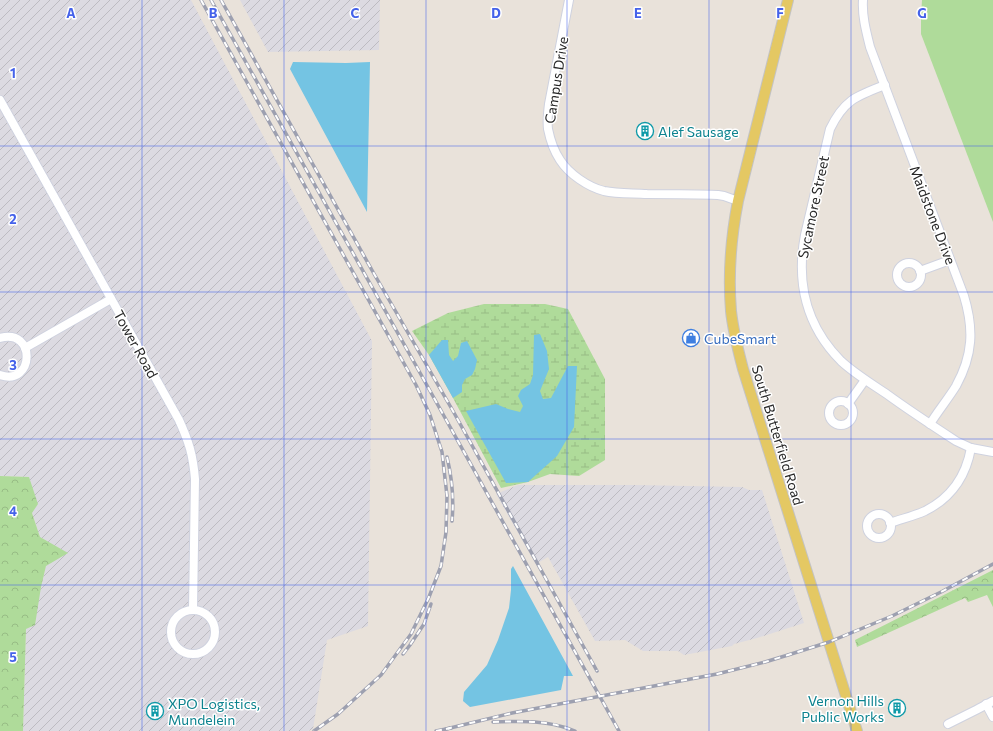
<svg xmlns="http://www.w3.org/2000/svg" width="993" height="731" font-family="Commissioner,sans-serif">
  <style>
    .industrial { fill: url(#industrial-furrows) }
    .grass { fill: #afdb9a }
    .forest { fill: url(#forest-crowns) }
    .wetland { fill: url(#wetland-marsh) }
    .water { fill: #74c4e3 }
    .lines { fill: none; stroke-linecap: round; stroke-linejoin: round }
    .minor-casing { stroke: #cfd2df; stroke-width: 10 }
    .major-casing { stroke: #c3c3c3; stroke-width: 12 }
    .minor { stroke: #fff; stroke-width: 8 }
    .major { stroke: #e4c863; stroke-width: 10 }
    .rail-casing { stroke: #9da0b0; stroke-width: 3.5 }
    .rail { stroke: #fff; stroke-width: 2; stroke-dasharray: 6; stroke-linecap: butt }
    .grid { fill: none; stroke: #4562ea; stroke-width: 1; stroke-opacity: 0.55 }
    .labels { text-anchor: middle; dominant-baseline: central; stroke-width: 3; stroke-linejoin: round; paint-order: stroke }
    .street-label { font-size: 14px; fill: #272727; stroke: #fff }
    .culture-label { font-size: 14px; fill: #0d838f; stroke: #fff; text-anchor: start }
    .shop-label { font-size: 14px; fill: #366cbe; stroke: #fff; text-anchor: start }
    .grid-label { font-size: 13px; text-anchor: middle; font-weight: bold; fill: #4562ea; stroke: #fff; stroke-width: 3; stroke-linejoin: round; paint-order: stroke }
  </style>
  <defs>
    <pattern id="industrial-furrows" width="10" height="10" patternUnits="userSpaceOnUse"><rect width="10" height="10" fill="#dcdae1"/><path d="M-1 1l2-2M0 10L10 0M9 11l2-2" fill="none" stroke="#bdbbc1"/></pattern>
    <pattern id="forest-crowns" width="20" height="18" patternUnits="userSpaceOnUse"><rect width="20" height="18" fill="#afdb9a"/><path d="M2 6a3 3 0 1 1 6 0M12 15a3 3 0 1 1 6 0" fill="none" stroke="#97bc85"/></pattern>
    <pattern id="wetland-marsh" width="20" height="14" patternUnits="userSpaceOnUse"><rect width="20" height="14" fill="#afdb9a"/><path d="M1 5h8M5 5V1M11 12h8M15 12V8" fill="none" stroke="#97bc85"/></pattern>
  </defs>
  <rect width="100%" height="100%" fill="#e9e2da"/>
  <g class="industrial">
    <path d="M 0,0 L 191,0 L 372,341 L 368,626 L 327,640 L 313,729 L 308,731 L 23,731 L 26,629 L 41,587 L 46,566 L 40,537 L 32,513 L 29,477 L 0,476 Z"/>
    <path d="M 240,0 L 380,0 L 379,50 L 268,52 Z"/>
    <path d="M 518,485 L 634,485 L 742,487 L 749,490 L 762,490 L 804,623 L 757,638 L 734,644 L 732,646 L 684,655 L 678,651 L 643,651 L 625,640 L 595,641 L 548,557 L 536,564 L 496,494 Z"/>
  </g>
  <path class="grass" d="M 922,0 L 993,0 L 993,222 L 921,34 L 921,16 Z"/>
  <g class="forest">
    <path d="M 0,476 L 29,477 L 38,504 L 32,513 L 40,537 L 68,553 L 46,566 L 41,587 L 35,625 L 26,629 L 23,731 L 0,731 Z"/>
    <path d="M 993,570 L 993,607 L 987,595 L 968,602 L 965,598 L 857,647 L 855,640 Z"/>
  </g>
  <path class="wetland" d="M 484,304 L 545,304 L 568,309 L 605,379 L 605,460 L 579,476 L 550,474 L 528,482 L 501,488 L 453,398 L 429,355 L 412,331 L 448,313 Z"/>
  <g class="water">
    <path d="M 293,62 L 346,63 L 370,62 L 367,212 L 290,69 Z"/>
    <path d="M 540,334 L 547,351 L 549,369 L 540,391 L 543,399 L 551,398 L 568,366 L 577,366 L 574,427 L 557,456 L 528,482 L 506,483 L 466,411 L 496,404 L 508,409 L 520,412 L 523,406 L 518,396 L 521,390 L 530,384 L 533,375 L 534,335 Z"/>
    <path d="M 442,340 L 448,340 L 449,355 L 453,361 L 458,356 L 461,343 L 467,341 L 477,360 L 475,369 L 472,375 L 465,379 L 462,385 L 462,392 L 453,398 L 429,355 Z"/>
    <path d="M 513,566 L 573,676 L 564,676 L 561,690 L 470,707 L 463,701 L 464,692 L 487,665 L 498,640 L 509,608 L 511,590 L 511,569 Z"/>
  </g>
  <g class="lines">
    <g class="minor-casing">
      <g id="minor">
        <path d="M 569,0 L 549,104 C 548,112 547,121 548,129 C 550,139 554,151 560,160 C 569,174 588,187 604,191 C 618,194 633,193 647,194 C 671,194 694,194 718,195 L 724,196 L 738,201"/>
        <path d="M 863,0 C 862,16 866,31 870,47 L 964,296 C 974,329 973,355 956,386 C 948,399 938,411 930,424"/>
        <path d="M 885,85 C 856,96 844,100 830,129 L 805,235 C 796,282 806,326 841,361 C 855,374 872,384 888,395 C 910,411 933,426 956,441 L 971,448 L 993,452"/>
        <path d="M 0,100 L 179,420 C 189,442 193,455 195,479 L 193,610"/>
        <circle cx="909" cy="275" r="12"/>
        <path d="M 920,271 L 950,260"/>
        <path d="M 0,338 C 37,328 34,387 0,375"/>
        <path d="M 25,348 L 111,299"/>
        <circle cx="841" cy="413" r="12"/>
        <path d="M 848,404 L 865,380"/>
        <circle cx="879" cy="526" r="12"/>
        <path d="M 890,523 C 901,519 914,516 925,511 C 951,498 966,476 971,448"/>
        <circle cx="193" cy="632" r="22"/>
        <path d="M 986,704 L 993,717"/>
        <path d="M 948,724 L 976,710 L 993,701"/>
      </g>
    </g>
    <g class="major-casing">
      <path id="major" d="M 788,0 L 738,201 C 731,237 728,274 731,311 C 733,330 738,350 743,369 L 857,731"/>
    </g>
    <use href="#minor" class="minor"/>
    <use href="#major" class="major"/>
    <g class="rail-casing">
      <g id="rail">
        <path d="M 201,0 L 416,385 L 430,415 L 442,452 L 447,496 L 446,532 L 441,566 L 429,597 L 411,634 L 381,675 L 338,714 L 314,731"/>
        <path d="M 211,0 L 414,362 L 619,731"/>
        <path d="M 221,0 L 373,272 L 453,411 L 597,671"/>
        <path d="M 447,457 C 452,478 454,500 452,521"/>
        <path d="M 403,654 L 410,645 L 424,624 L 431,604"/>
        <path d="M 493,722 C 521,721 549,720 575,731"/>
        <path d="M 446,729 L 512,713 L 717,674 L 765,662 L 788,655 L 829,642 L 892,616 L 941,592 L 993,564"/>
        <path d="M 436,731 L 451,728"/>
      </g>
    </g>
    <use href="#rail" class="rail"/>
  </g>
  <path class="grid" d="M 142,0 L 142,731M 284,0 L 284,731M 426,0 L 426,731M 567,0 L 567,731M 709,0 L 709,731M 851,0 L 851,731M 0,146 L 993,146M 0,292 L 993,292M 0,439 L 993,439M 0,585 L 993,585"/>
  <defs>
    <g id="building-ring" transform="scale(0.9)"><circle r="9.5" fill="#fff" stroke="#0f9aa8" stroke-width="1.5"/><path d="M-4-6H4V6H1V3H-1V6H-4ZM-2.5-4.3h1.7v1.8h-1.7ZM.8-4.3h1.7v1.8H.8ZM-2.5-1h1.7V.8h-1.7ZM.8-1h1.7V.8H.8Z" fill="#0f9aa8"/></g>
    <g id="shop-ring" transform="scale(0.9)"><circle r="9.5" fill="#fff" stroke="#3f7fe0" stroke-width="1.5"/><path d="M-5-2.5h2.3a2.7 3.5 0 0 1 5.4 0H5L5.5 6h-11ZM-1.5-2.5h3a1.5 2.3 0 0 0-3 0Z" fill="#3f7fe0"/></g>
  </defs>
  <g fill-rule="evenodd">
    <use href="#building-ring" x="645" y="131"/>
    <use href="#shop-ring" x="691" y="338"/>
    <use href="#building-ring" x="897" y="708"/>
    <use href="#building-ring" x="155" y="711"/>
  </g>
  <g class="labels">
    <g class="street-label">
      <text transform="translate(556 80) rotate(-81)">Campus Drive</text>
      <text transform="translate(813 207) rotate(-78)">Sycamore Street</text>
      <text transform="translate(933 215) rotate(69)">Maidstone Drive</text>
      <text transform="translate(136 344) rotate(61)">Tower Road</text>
      <text transform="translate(778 435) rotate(73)">South Butterfield Road</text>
    </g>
    <g class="culture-label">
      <text x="658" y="131">Alef Sausage</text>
      <text x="884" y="700" text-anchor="end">Vernon Hills<tspan x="884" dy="16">Public Works</tspan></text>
      <text x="168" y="703">XPO Logistics,<tspan x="168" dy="16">Mundelein</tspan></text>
    </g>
    <g class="shop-label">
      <text x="704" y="338">CubeSmart</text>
    </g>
  </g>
  <g class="grid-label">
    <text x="71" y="18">A</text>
    <text x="213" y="18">B</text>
    <text x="355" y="18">C</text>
    <text x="496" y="18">D</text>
    <text x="638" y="18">E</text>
    <text x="780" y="18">F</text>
    <text x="922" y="18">G</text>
    <text x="13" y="78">1</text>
    <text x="13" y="224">2</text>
    <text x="13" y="370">3</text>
    <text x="13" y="516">4</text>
    <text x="13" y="662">5</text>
  </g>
</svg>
